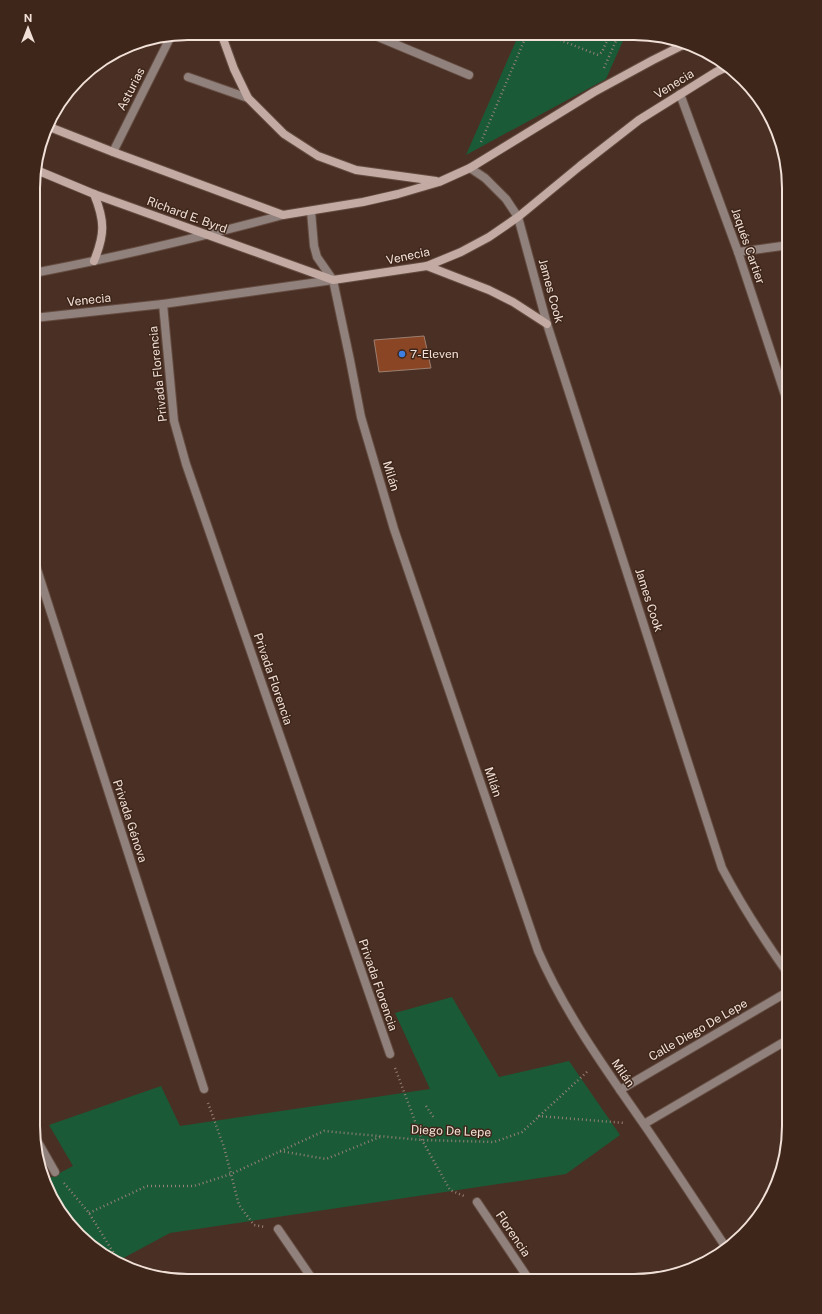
<svg xmlns="http://www.w3.org/2000/svg" width="822" height="1314" font-family="'Public Sans',sans-serif">
  <style>
    .green { fill: #1a5a36 }
    .building { fill: #8a4624; stroke: #9c7e70 }
    .lines { fill: none; stroke-linecap: round; stroke-linejoin: round }
    .lane-casing { stroke: #654c41; stroke-width: 10 }
    .street-casing { stroke: #654c41; stroke-width: 10 }
    .secondary-casing { stroke: #654c41; stroke-width: 10 }
    .path { stroke: #968076; stroke-width: 2.5; stroke-dasharray: 1 3; stroke-linecap: butt }
    .lane { stroke: #90817d; stroke-width: 8 }
    .street { stroke: #90817d; stroke-width: 8 }
    .secondary { stroke: #c3aba4; stroke-width: 8 }
    .shop-dot { fill: #3f7fe0; stroke: #3f261a; stroke-width: 1.5 }
    .labels { text-anchor: middle; dominant-baseline: central; stroke-width: 3; stroke-linejoin: round; paint-order: stroke }
    .street-label { font-size: 12px; fill: #f1e0d8; stroke: #3f261a }
    .poi-label { font-size: 12px; fill: #f1e0d8; stroke: #3f261a; text-anchor: start }
    .rim { fill: none; stroke: #f1e0d8; stroke-width: 2 }
  </style>
  <rect width="100%" height="100%" fill="#4a3024"/>
  <g class="green">
    <path d="M 519,34 L 626,34 L 606,79 L 466,155 Z"/>
    <path d="M 452,997 L 499,1077 L 569,1061 L 620,1135 L 566,1174 L 170,1233 L 116,1262 L 94,1249 L 65,1220 L 45,1185 L 44,1181 L 73,1166 L 49,1125 L 161,1086 L 180,1126 L 430,1089 L 395,1013 Z"/>
  </g>
  <path class="building" d="M 424,336 L 431,368 L 379,372 L 374,340 Z"/>
  <g class="lines">
    <g class="lane-casing">
      <path id="lane" d="M 188,77 L 248,98"/>
    </g>
    <g class="street-casing">
      <g id="street">
        <path d="M 371,34 L 469,75"/>
        <path d="M 680,94 L 738,252 L 789,407"/>
        <path d="M 113,152 L 171,36"/>
        <path d="M 470,168 L 485,178 L 506,199 L 518,217 L 547,324 L 722,868 C 742,906 764,940 789,975"/>
        <path d="M 311,211 L 314,246 L 317,257 L 333,280 L 350,360 L 361,417 L 394,529 L 538,951 C 565,1013 605,1068 643,1123 C 672,1165 699,1207 727,1249"/>
        <path d="M 738,252 L 789,245"/>
        <path d="M 34,273 C 118,257 201,237 283,215"/>
        <path d="M 163,304 L 174,421 L 186,464 L 390,1054"/>
        <path d="M 34,318 L 163,304 L 333,280"/>
        <path d="M 34,560 L 204,1089"/>
        <path d="M 620,1090 L 789,991"/>
        <path d="M 644,1124 L 789,1039"/>
        <path d="M 35,1137 L 55,1172"/>
        <path d="M 477,1202 L 530,1281"/>
        <path d="M 278,1229 L 313,1280"/>
      </g>
    </g>
    <g class="secondary-casing">
      <g id="secondary">
        <path d="M 221,33 L 234,69 L 248,98 L 284,134 L 318,156 L 356,170 L 436,181"/>
        <path d="M 47,126 L 113,152 L 283,215 L 363,202 L 398,194 L 439,182 L 470,168 L 594,92 L 653,60 L 687,43"/>
        <path d="M 34,169 L 94,194 L 333,280 L 427,266 L 461,252 L 489,237 L 518,217 L 580,166 L 639,120 L 716,72 L 729,66"/>
        <path d="M 94,194 C 105,221 105,234 94,261"/>
        <path d="M 427,266 L 489,290 L 513,302 L 547,324"/>
      </g>
    </g>
    <g class="path">
      <path d="M 545,34 L 598,55 L 602,52 L 610,34"/>
      <path d="M 604,68 L 619,34"/>
      <path d="M 481,142 L 527,34"/>
      <path d="M 395,1068 L 422,1140 L 450,1190 L 464,1196"/>
      <path d="M 208,1103 L 224,1147 L 239,1205 L 254,1225 L 265,1227"/>
      <path d="M 426,1106 L 434,1118"/>
      <path d="M 538,1116 L 625,1123"/>
      <path d="M 280,1151 L 326,1159 L 380,1137"/>
      <path d="M 64,1183 L 89,1213 L 113,1252 L 114,1261"/>
      <path d="M 89,1213 L 147,1186 L 194,1186 L 231,1174 L 324,1131 L 422,1140 L 494,1142 L 522,1132 L 589,1070"/>
    </g>
    <use href="#lane" class="lane"/>
    <use href="#street" class="street"/>
    <use href="#secondary" class="secondary"/>
  </g>
  <circle class="shop-dot" cx="402" cy="354" r="4"/>
  <g class="labels">
    <g class="street-label">
      <text transform="translate(674 84) rotate(-32)">Venecia</text>
      <text transform="translate(131 89) rotate(-63)">Asturias</text>
      <text transform="translate(187 215) rotate(20)">Richard E. Byrd</text>
      <text transform="translate(748 246) rotate(71)">Jaqués Cartier</text>
      <text transform="translate(408 256) rotate(-12)">Venecia</text>
      <text transform="translate(551 291) rotate(75)">James Cook</text>
      <text transform="translate(89 300) rotate(-6)">Venecia</text>
      <text transform="translate(158 374) rotate(-96)">Privada Florencia</text>
      <text transform="translate(391 476) rotate(73)">Milán</text>
      <text transform="translate(649 600) rotate(72)">James Cook</text>
      <text transform="translate(273 679) rotate(71)">Privada Florencia</text>
      <text transform="translate(493 782) rotate(71)">Milán</text>
      <text transform="translate(130 821) rotate(72)">Privada Génova</text>
      <text transform="translate(378 985) rotate(71)">Privada Florencia</text>
      <text transform="translate(698 1030) rotate(-30)">Calle Diego De Lepe</text>
      <text transform="translate(623 1073) rotate(55)">Milán</text>
      <text transform="translate(451 1131) rotate(2)">Diego De Lepe</text>
      <text transform="translate(513 1234) rotate(56)">Florencia</text>
    </g>
    <g class="poi-label">
      <text x="410" y="354">7-Eleven</text>
    </g>
  </g>
  <path d="M0 0H822V1314H0ZM188 40H634A148 148 0 0 1 782 188V1126A148 148 0 0 1 634 1274H188A148 148 0 0 1 40 1126V188A148 148 0 0 1 188 40Z" fill="#3f261a" fill-rule="evenodd"/>
  <path class="rim" d="M188 40H634A148 148 0 0 1 782 188V1126A148 148 0 0 1 634 1274H188A148 148 0 0 1 40 1126V188A148 148 0 0 1 188 40Z"/>
  <g transform="translate(28 28)" stroke="#3f261a" stroke-width="3" paint-order="stroke">
  <path d="M0-3L7 15L0 10L-7 15Z" fill="#f1e0d8"/>
  <text y="-6" font-size="11" font-weight="bold" text-anchor="middle" fill="#f1e0d8">N</text>
  </g>
</svg>
